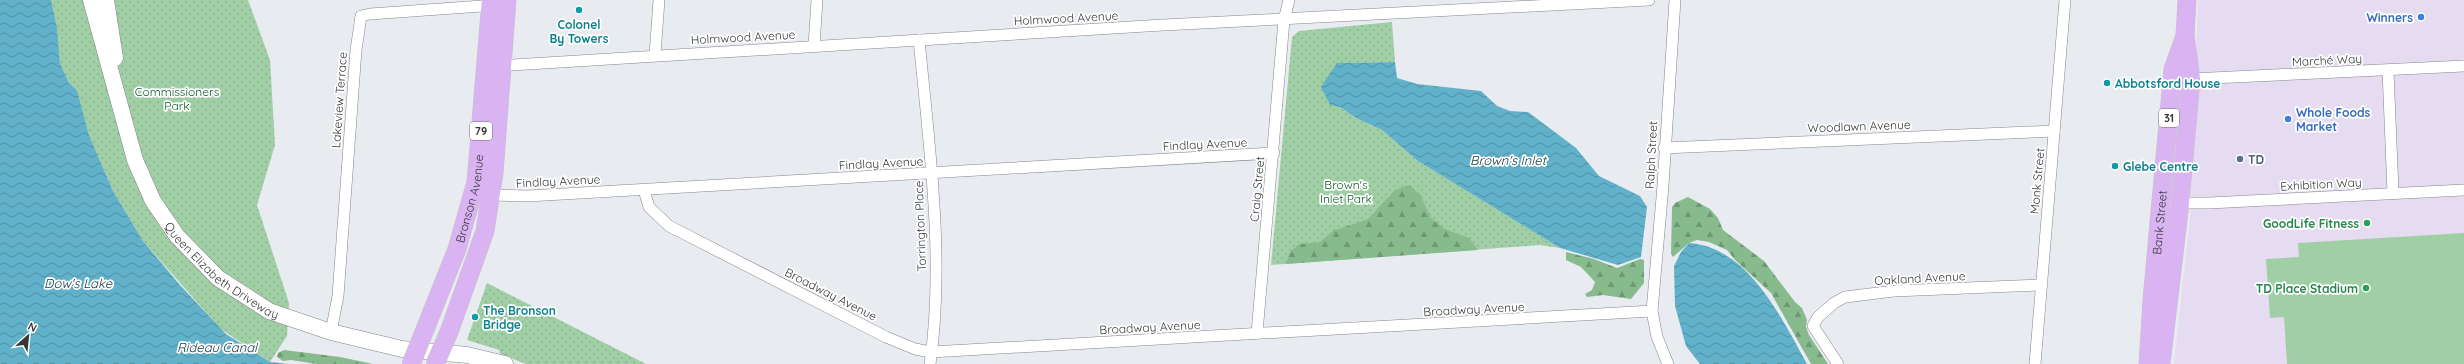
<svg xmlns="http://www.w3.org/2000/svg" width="2464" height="364" font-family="Quicksand,sans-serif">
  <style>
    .commercial { fill: #e6dcf1 }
    .grass { fill: url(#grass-dots) }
    .forest { fill: url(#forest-firs) }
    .pitch { fill: #a1cfa5 }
    .water { fill: url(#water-waves) }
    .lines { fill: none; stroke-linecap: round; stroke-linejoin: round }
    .minor-casing { stroke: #83868b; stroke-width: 12 }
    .secondary-casing { stroke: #83868b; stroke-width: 17 }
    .primary-casing { stroke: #c6c7c7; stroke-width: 19 }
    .minor { stroke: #fff; stroke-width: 11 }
    .secondary { stroke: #fff; stroke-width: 16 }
    .primary { stroke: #d9b3f2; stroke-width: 18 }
    .primary-bridge-casing { stroke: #c6c7c7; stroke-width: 19; stroke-linecap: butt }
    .primary-bridge { stroke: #d9b3f2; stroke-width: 18 }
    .culture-dot { fill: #0f9aa8; stroke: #fff; stroke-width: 1.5 }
    .shop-dot { fill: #3f7fe0; stroke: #fff; stroke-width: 1.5 }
    .service-dot { fill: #5c6f8a; stroke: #fff; stroke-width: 1.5 }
    .leisure-dot { fill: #2e9e5b; stroke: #fff; stroke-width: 1.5 }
    .labels { text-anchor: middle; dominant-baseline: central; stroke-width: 3.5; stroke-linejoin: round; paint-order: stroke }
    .shield { fill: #fff; stroke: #727274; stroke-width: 1 }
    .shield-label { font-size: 11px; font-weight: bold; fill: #353638 }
    .shop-label { font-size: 12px; font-weight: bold; fill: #366cbe; stroke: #fff; text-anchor: end }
    .street-label { font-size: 12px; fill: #353638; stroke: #fff }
    .culture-label { font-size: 12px; font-weight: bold; fill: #0d838f; stroke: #fff; text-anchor: start }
    .park-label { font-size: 12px; fill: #085a20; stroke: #fff }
    .service-label { font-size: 12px; font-weight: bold; fill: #4e5e75; stroke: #fff; text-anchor: start }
    .leisure-label { font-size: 12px; font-weight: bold; fill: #27864d; stroke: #fff; text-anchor: end }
    .water-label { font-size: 13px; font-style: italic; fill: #103741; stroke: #fff }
  </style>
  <defs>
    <pattern id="grass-dots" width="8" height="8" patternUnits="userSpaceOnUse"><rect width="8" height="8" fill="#a1cfa5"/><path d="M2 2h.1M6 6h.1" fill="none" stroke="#8bb28f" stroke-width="1.8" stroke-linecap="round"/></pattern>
    <pattern id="forest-firs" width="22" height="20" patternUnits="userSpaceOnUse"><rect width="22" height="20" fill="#87bb8d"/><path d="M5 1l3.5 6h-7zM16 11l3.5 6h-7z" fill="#6f9974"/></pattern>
    <pattern id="water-waves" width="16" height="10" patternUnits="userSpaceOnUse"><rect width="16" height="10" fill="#60b1c9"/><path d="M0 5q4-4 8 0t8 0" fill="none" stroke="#5091a4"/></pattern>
  </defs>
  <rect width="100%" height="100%" fill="#e8ebf0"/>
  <path class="commercial" d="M 2198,0 L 2464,0 L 2464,364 L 2174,364 L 2190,219 Z"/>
  <g class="grass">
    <path d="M 51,0 L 248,0 L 270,60 L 275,145 L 257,205 L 289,303 L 287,336 L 270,362 L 221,329 L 143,241 L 113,191 L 89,135 L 77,90 L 69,83 L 60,63 L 57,27 Z"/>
    <path d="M 1392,22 L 1395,62 L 1337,63 L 1340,107 L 1358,119 L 1382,130 L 1418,161 L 1560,248 L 1540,245 L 1271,265 L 1292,37 L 1299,31 Z"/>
    <path d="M 487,283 L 646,364 L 526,364 L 500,354 L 499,350 L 467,340 Z"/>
  </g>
  <g class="forest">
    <path d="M 1409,185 L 1420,194 L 1431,218 L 1445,229 L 1469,238 L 1478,250 L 1286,264 L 1290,252 L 1299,244 L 1320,242 L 1333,231 L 1368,219 L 1395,190 Z"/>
    <path d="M 1688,197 L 1710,209 L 1718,218 L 1723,230 L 1764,261 L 1795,302 L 1802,308 L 1807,320 L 1806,327 L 1809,335 L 1828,364 L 1811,364 L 1771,293 L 1735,260 L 1727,250 L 1709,242 L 1697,240 L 1689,243 L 1673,257 L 1671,254 L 1672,207 L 1675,203 Z"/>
    <path d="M 1566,252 L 1594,259 L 1617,268 L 1640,259 L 1644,260 L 1644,283 L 1631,299 L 1603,295 L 1587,297 L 1585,294 L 1592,290 L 1595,282 L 1581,267 L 1566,260 Z"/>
    <path d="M 284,350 L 340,357 L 373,364 L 316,364 L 291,360 L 283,361 L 277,357 L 278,353 Z"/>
  </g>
  <path class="pitch" d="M 2464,233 L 2464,364 L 2287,364 L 2284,317 L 2270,318 L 2266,259 L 2299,257 L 2298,243 Z"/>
  <g class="water">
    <path d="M 0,0 L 51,0 L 57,27 L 60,63 L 69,83 L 77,90 L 89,135 L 113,191 L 143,241 L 180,285 L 226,334 L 270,362 L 289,364 L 0,364 Z"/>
    <path d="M 1395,62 L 1397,78 L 1417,84 L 1481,91 L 1497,106 L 1510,111 L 1528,112 L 1576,148 L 1599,176 L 1640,196 L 1647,207 L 1641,257 L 1618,265 L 1560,248 L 1418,161 L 1382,130 L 1358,119 L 1340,107 L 1330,105 L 1321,87 L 1337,63 Z"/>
    <path d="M 1689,243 C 1748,247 1781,317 1807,364 L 1700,364 L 1686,346 L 1675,306 L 1674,266 L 1681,252 Z"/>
  </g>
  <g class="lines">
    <g class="minor-casing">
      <g id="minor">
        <path d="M 919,40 C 929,143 945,261 930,364"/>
        <path d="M 814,46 L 817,0"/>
        <path d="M 655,55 L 659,0"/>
        <path d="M 496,66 L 1163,25 L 1649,0"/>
        <path d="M 2388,71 L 2393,192"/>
        <path d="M 2191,79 L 2464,66"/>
        <path d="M 1664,148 L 2054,131"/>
        <path d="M 644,190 L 649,207 L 669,226 L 886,337 L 915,349 L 931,352 L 1652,311"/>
        <path d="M 490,195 L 528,196 L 1274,153"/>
        <path d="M 2180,203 L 2209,203 L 2464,190"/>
        <path d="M 331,332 L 338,296 L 356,50 L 361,16 L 370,14 L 496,5"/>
        <path d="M 1257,333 L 1284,20 L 1289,0"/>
        <path d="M 1668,364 L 1657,337 L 1652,311 L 1663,186 L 1675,0"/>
        <path d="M 1838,364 L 1813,326 L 1818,317 L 1834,303 L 1845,297 L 1894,291 L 2040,285"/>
        <path d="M 2035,364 L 2065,0"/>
      </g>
    </g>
    <g class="secondary-casing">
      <g id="secondary">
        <path id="s1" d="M 91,0 L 135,160 L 153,201 L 177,236 L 218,278 L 269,311 L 331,332 L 402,349 L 467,355 L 505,364"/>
        <path d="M 106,0 L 115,58"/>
      </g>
    </g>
    <g class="primary-casing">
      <g id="primary">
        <path id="s2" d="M 426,327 L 457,249 L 476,182 L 491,0"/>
        <path d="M 449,332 L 485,231 L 494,173 L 507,0"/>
        <path id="s3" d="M 2148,364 L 2152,300 L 2173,69 L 2185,36"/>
        <path d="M 2161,364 L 2180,203 L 2191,79 L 2185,35 L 2187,0"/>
      </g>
    </g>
    <use href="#minor" class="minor"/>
    <use href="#secondary" class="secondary"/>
    <use href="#primary" class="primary"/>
    <g class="primary-bridge-casing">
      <g id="primary-bridge">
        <path d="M 411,364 L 426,327"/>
        <path d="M 435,364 L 449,332"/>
      </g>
    </g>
    <use href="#primary-bridge" class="primary-bridge"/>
  </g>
  <g class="culture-dot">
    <circle cx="579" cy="10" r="4"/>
    <circle cx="2107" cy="83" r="4"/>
    <circle cx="2115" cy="166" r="4"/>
    <circle cx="475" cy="317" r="4"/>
  </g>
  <g class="shop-dot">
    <circle cx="2421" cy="17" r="4"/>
    <circle cx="2288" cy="119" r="4"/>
  </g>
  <circle class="service-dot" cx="2240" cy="159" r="4"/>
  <g class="leisure-dot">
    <circle cx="2367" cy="223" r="4"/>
    <circle cx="2366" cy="288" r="4"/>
  </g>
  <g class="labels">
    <g class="shield">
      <rect x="2159" y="109" width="20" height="18" rx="3"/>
      <rect x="470" y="122" width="22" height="18" rx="3"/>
    </g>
    <g class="shield-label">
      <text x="2169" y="118">31</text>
      <text x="481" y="131">79</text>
    </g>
    <g class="shop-label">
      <text x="2413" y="17">Winners</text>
      <text x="2296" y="112" text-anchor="start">Whole Foods<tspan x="2296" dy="14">Market</tspan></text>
    </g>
    <g class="street-label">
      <text transform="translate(1066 18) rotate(-3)">Holmwood Avenue</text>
      <text transform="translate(743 37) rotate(-3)">Holmwood Avenue</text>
      <text transform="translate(2327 60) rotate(-3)">Marché Way</text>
      <text transform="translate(339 100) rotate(-86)">Lakeview Terrace</text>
      <text transform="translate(1859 126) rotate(-2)">Woodlawn Avenue</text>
      <text transform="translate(1205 144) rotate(-3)">Findlay Avenue</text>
      <text transform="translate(1651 155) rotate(-87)">Ralph Street</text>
      <text transform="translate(881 163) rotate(-3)">Findlay Avenue</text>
      <text transform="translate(558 181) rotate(-3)">Findlay Avenue</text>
      <text transform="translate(2037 181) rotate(-85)">Monk Street</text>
      <text transform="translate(2321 184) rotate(-3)">Exhibition Way</text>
      <text transform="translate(1257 189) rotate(-85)">Craig Street</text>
      <text stroke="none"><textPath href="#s2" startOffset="136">Bronson Avenue</textPath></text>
      <text stroke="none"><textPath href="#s3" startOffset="142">Bank Street</textPath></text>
      <text transform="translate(920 226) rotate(-92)">Torrington Place</text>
      <text stroke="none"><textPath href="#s1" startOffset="310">Queen Elizabeth Driveway</textPath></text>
      <text transform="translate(1920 278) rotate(-3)">Oakland Avenue</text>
      <text transform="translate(831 294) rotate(27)">Broadway Avenue</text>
      <text transform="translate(1474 309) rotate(-3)">Broadway Avenue</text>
      <text transform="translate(1150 327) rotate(-3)">Broadway Avenue</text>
    </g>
    <g class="culture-label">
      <text x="579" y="24" text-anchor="middle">Colonel<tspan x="579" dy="14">By Towers</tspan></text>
      <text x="2115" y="83">Abbotsford House</text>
      <text x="2123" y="166">Glebe Centre</text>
      <text x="483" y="310">The Bronson<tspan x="483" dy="14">Bridge</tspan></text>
    </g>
    <g class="park-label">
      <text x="177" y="91">Commissioners<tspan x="177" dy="14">Park</tspan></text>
      <text x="1346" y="184">Brown's<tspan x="1346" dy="14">Inlet Park</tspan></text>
    </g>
    <g class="service-label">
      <text x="2248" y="159">TD</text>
    </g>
    <g class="leisure-label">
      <text x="2359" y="223">GoodLife Fitness</text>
      <text x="2358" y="288">TD Place Stadium</text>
    </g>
    <g class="water-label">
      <text x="1508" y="160">Brown's Inlet</text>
      <text x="78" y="283">Dow's Lake</text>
      <text x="217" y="347">Rideau Canal</text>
    </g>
  </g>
  <g transform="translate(28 336) rotate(27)" stroke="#ffffff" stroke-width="3" paint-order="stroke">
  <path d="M0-3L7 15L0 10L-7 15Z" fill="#353638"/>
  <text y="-6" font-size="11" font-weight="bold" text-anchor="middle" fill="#353638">N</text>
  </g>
</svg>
